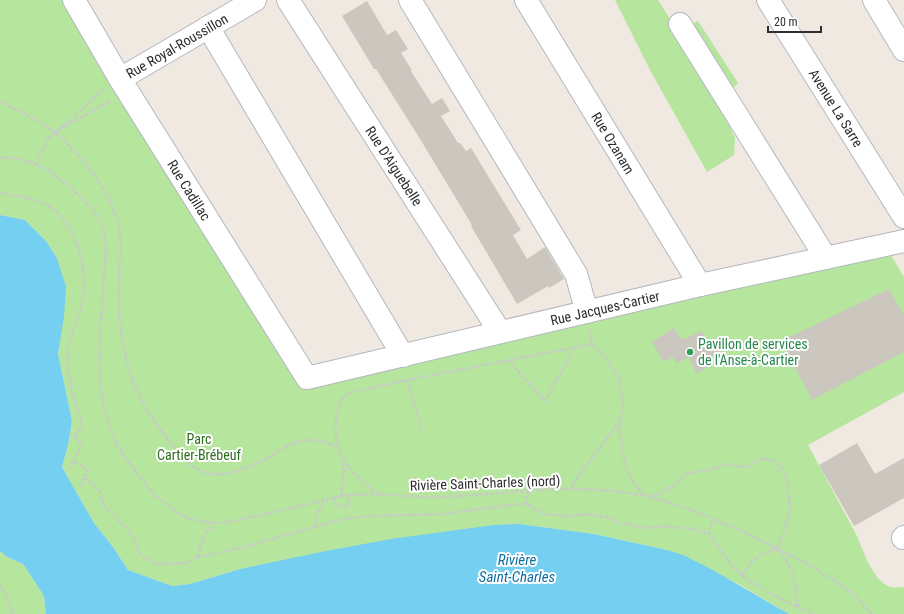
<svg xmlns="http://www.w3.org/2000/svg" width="904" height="614" font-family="'Roboto Condensed',sans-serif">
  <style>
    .green { fill: #b6e59e }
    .water { fill: #75cff0 }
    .building { fill: #cbc7bf }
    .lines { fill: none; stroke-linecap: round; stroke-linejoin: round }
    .minor-casing { stroke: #b4b7c1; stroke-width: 24 }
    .path { stroke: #c9c9c9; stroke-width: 2.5; stroke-dasharray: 3 2; stroke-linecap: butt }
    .minor { stroke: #fff; stroke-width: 22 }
    .leisure-dot { fill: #2e9e5b; stroke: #fff; stroke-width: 1.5 }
    .labels { text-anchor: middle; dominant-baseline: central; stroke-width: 4; stroke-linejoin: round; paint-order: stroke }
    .street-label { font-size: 14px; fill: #2e2e2e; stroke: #fff }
    .leisure-label { font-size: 14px; fill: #27864d; stroke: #fff; text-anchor: start }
    .park-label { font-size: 14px; fill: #2c6e1b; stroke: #fff }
    .water-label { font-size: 15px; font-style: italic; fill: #0d6fa3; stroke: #fff }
  </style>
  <rect width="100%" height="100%" fill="#efe9e1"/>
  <g class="green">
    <path d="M 0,0 L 74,0 L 307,378 L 885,245 L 904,277 L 904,392 L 808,445 L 857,536 C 863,551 874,583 891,587 C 895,588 900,587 904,587 L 904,614 L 789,614 L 737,583 L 667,550 L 594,534 L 519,524 L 240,569 L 190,584 L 172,586 L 128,570 L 113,547 L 94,523 L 62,467 L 68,445 L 72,421 L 58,354 L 60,338 L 57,258 L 46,241 L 25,220 L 0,215 Z"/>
    <path d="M 615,0 L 658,0 L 678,32 L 698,21 L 738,83 L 719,104 L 735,138 L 734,155 L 707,172 L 650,70 Z"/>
    <path d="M 0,551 L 7,557 L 23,564 L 44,596 L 46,614 L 0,614 Z"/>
  </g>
  <path class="water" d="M 0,215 L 25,220 L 46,241 L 57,258 L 66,287 L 64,316 L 58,354 L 72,421 L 68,445 L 62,467 L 94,523 L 113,547 L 128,570 L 172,586 L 190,584 L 240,569 L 326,551 L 391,539 L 494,525 L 519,524 L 594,534 L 667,550 L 683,555 L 711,569 L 789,614 L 46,614 L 44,596 L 23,564 L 7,557 L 0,551 Z"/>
  <g class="building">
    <path d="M 367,1 L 387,35 L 396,30 L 408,49 L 401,53 L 412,70 L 411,71 L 432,104 L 442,98 L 450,111 L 441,116 L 458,143 L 460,143 L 466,151 L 471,148 L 521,230 L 513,235 L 527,259 L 545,247 L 564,279 L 549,288 L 548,286 L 517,304 L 471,226 L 472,225 L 420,139 L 376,69 L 374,69 L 342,16 Z"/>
    <path d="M 889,289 L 904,315 L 904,352 L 812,400 L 781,341 Z"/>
    <path d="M 674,328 L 682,340 L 702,331 L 708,346 L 718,342 L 726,359 L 696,373 L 689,357 L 676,363 L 673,357 L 664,362 L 652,342 Z"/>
    <path d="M 857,443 L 875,474 L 904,458 L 904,498 L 854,526 L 819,465 Z"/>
  </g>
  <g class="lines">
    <g class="minor-casing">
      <g id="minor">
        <path d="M 74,0 L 120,79 L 307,378 L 700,285 L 904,241"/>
        <path d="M 288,0 L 500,332"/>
        <path d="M 410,0 L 576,274 L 587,312"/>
        <path d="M 526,0 L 700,285"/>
        <path d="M 768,0 L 904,217"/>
        <path d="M 874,0 L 904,50"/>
        <path d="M 680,24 L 826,258"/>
        <path d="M 208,27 L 403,356"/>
        <path d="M 120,79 L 255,0"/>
        <path d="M 903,538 L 904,537"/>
      </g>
    </g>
    <g class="path">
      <path d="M 0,101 C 18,111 39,120 55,133 C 81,155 109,189 118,223 C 123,243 119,266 119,287 C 118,324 123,361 139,395 C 144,406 151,416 158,426 C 170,442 181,460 199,470 C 219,480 244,470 262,461 C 278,453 290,441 308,440 C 319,440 328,443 337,447"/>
      <path d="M 58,130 L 111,101"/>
      <path d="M 0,158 C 20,156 45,166 60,179 C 77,194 98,209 104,233 C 108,246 104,277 103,292 C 100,348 92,394 119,448 C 124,458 133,467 139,476 C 155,497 174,516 200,521 C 218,525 234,521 252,517 C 271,513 290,508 309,504 C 321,501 332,497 344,496 C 375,491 407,498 438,497 C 482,496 525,489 568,489 C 593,489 626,491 650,497 C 692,508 732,526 770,545 C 811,566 842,579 872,614"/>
      <path d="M 35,165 L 48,139 L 104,89"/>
      <path d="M 0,192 C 16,197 32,197 47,205 C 75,221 88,266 83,297 C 80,317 68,335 68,356 C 67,380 76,403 82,425 L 75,439"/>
      <path d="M 590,330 L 592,344"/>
      <path d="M 508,360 L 545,401 L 575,347"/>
      <path d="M 407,380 L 422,430"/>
      <path d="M 619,422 C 622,449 623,480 647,496 L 656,495 L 673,486 L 686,474 L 692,472 L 704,471 L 728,464 L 740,467 L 749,466 L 762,458 C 765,459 770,460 774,461 C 788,468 791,499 789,513 C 788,525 781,538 777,549"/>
      <path d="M 70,435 L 82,444 L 74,461 L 88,469 L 84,478 L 99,490 L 104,506 L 128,530 L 135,541 L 140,554 L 155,564 L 187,563 L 197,557 L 237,549 L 343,519 L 369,516 L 443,514 L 519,504 L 526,504 L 545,514 L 568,516 L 587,514 L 606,517 L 620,523 L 637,526 L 650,528 L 663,526 L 695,529 L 709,534 L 733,567 L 747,579 L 776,597 L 813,614"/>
      <path d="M 70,469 L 74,461"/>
      <path d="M 80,486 L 84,478"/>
      <path d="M 377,494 C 352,472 333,457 336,420 C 337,409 339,401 348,393 L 407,380 L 592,344 L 602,353 L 611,365 L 619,379 L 622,395 L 623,408 L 619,422 L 578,477 L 573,483 L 572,489"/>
      <path d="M 341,496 L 344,462"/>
      <path d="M 334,498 L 335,503 L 337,506 L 346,507 L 349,503 L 350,495"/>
      <path d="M 526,504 L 528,490"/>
      <path d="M 315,527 L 317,515 L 324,500"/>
      <path d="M 709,534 L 713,519"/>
      <path d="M 197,557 L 204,536 L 213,524"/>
      <path d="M 742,575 C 750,560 761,553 777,549 C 796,571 795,580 798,608"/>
      <path d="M 0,586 L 7,597 L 13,614"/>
    </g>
    <use href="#minor" class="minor"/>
  </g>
  <circle class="leisure-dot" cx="690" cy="352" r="4"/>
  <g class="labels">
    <g class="street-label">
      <text transform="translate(177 46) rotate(-30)">Rue Royal-Roussillon</text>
      <text transform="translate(836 108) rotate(58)">Avenue La Sarre</text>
      <text transform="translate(613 143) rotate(59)">Rue Ozanam</text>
      <text transform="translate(394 166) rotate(57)">Rue D'Aiguebelle</text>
      <text transform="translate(189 190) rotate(58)">Rue Cadillac</text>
      <text transform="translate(605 308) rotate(-13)">Rue Jacques-Cartier</text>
      <text transform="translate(485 483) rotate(-2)">Rivière Saint-Charles (nord)</text>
    </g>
    <g class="leisure-label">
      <text x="698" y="344">Pavillon de services<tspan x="698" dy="16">de l'Anse-à-Cartier</tspan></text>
    </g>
    <g class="park-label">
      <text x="199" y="439">Parc<tspan x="199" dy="16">Cartier-Brébeuf</tspan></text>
    </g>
    <g class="water-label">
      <text x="517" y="560">Rivière<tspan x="517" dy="17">Saint-Charles</tspan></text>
    </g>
  </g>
  <path d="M768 26v6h53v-6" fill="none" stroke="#2e2e2e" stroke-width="2"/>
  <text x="774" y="26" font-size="12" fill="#2e2e2e" stroke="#ffffff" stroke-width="3" paint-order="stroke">20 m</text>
</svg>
